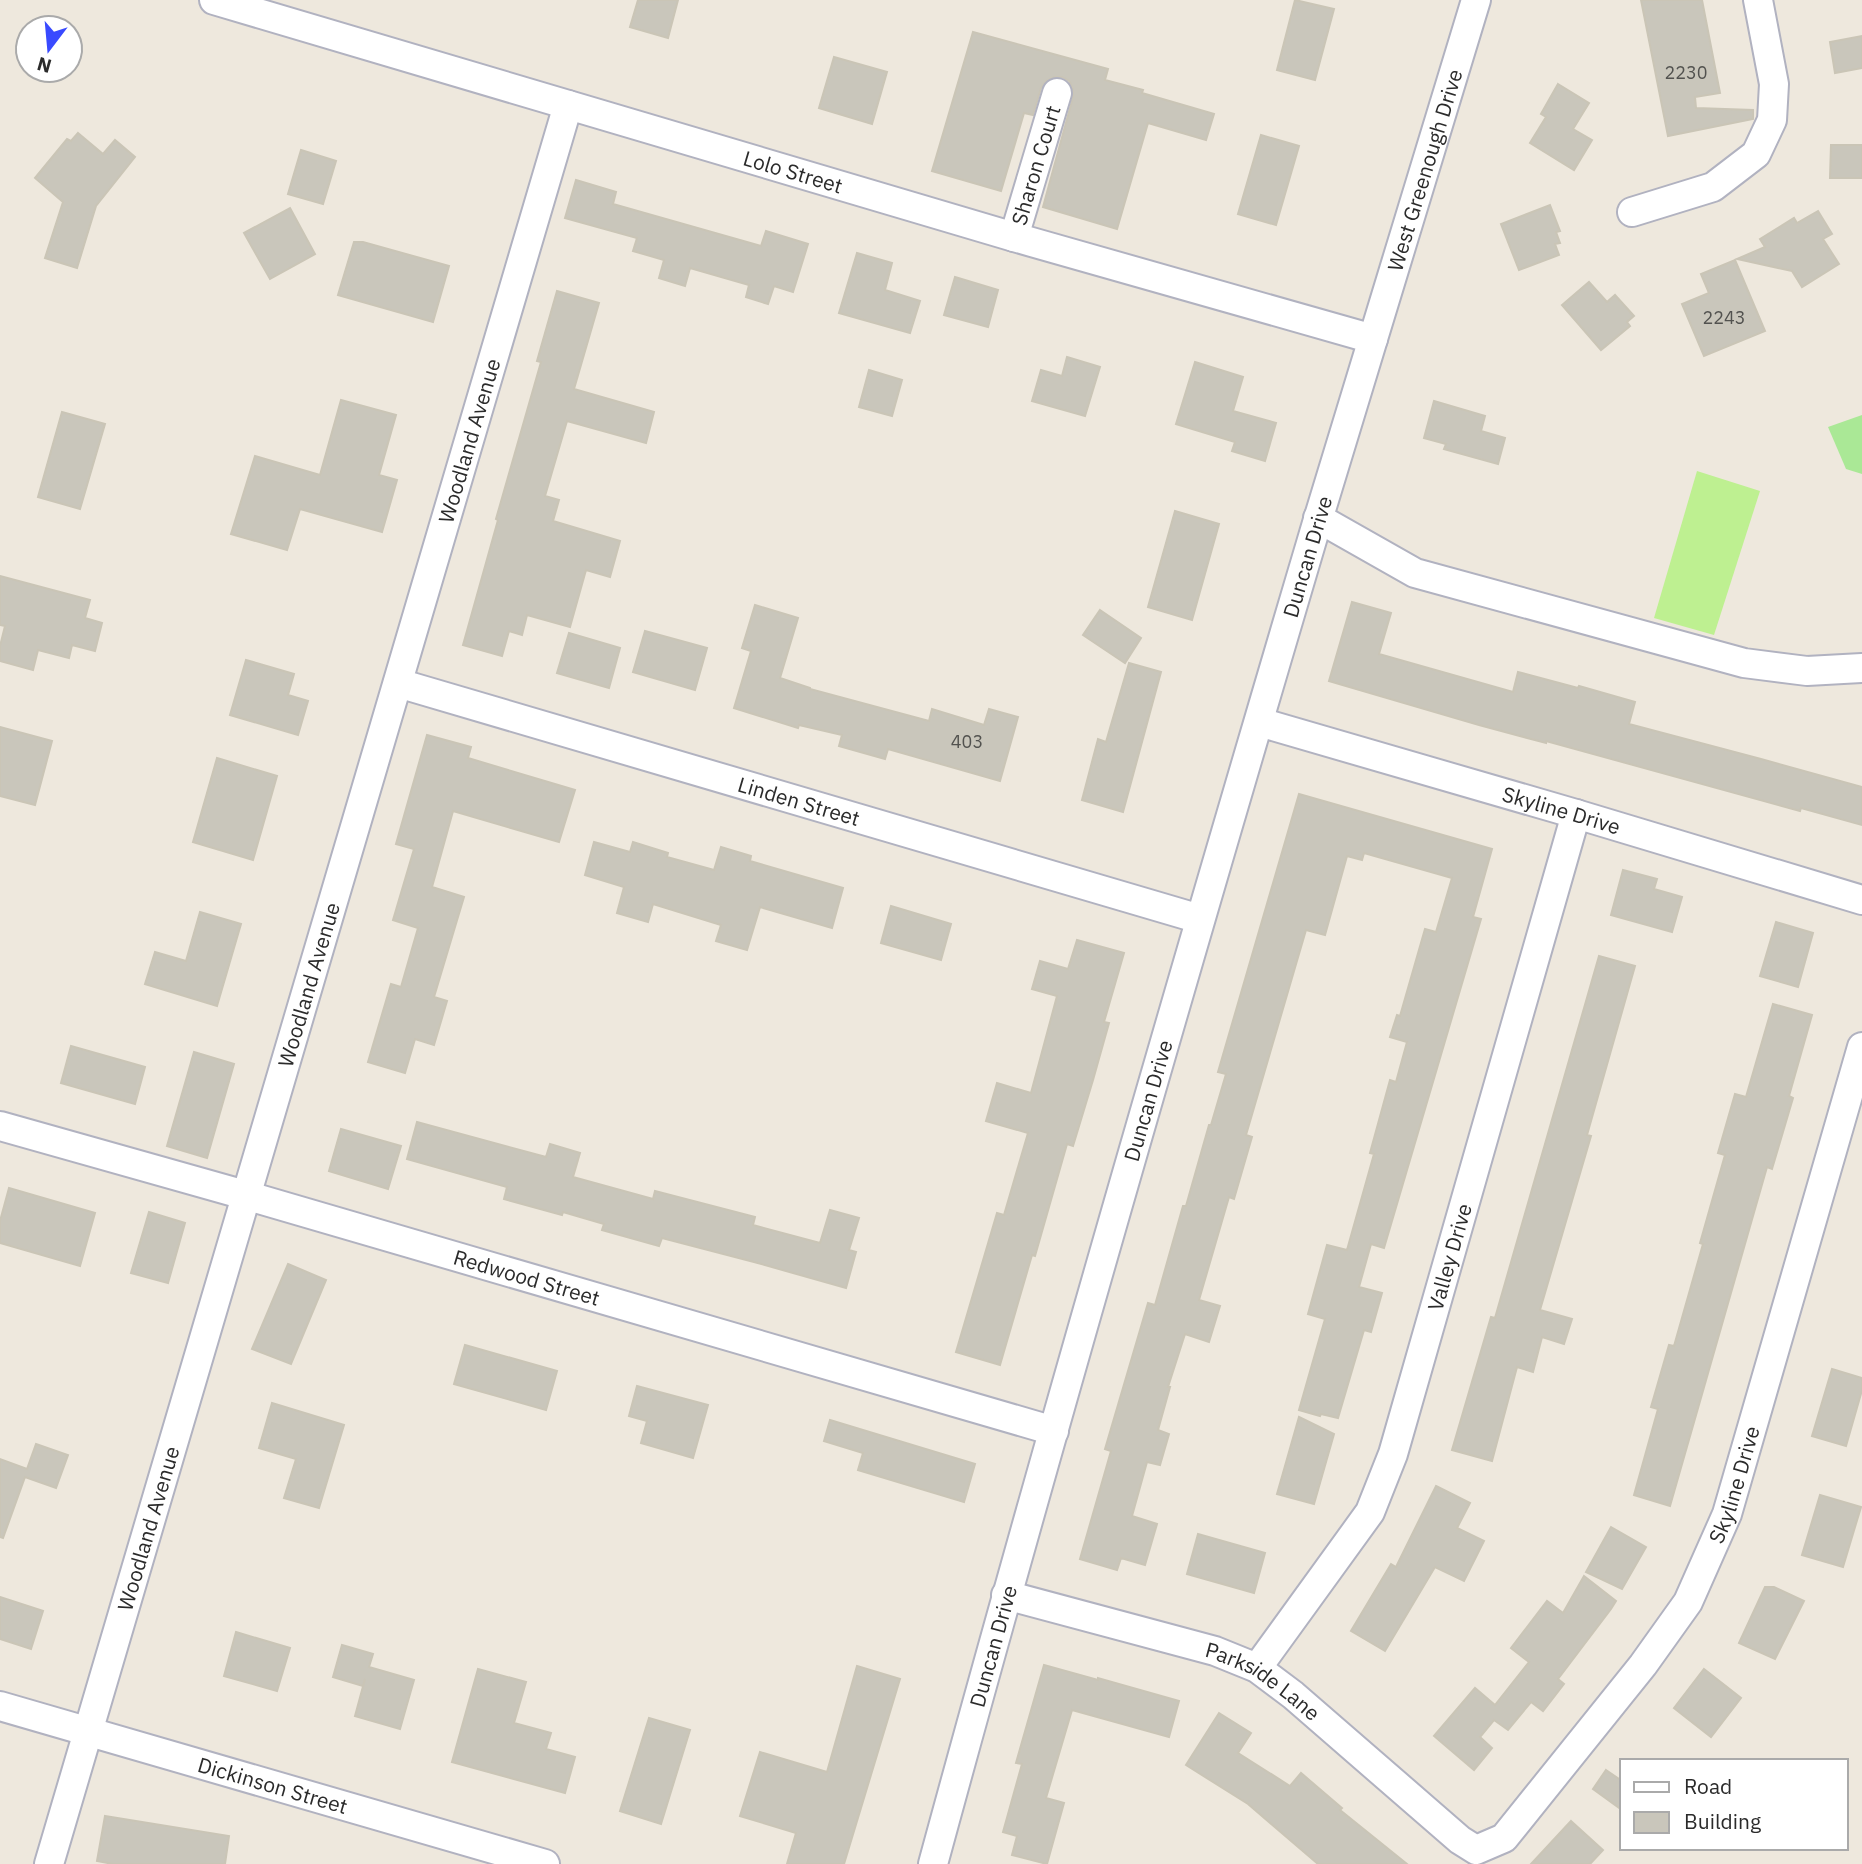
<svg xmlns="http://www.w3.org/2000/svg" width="1862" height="1864" font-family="'IBM Plex Sans',sans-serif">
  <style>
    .green { fill: #aae896 }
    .pitch { fill: #bef091 }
    .building { fill: #c9c6bb; stroke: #cac5b6; stroke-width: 2 }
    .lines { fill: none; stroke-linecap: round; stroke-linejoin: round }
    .minor-casing { stroke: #b1b2c0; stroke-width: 32 }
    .minor { stroke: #fff; stroke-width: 28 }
    .labels { text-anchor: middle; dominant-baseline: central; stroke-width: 5; stroke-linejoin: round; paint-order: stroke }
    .number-label { font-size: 18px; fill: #52524f }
    .street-label { font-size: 21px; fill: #2b2b2b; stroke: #fff }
  </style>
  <rect width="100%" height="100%" fill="#eee8dd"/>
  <path class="green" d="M 1862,415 L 1862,474 L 1846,469 L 1828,427 Z"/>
  <path class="pitch" d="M 1697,471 L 1760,491 L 1714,635 L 1654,618 Z"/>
  <g class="building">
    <path d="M 638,0 L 678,0 L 668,38 L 630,27 Z"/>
    <path d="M 1295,0 L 1334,9 L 1315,80 L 1277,70 Z"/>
    <path d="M 1641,0 L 1702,0 L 1720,93 L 1695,97 L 1696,108 L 1753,110 L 1753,119 L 1668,136 Z"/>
    <path d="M 973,32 L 1108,69 L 1105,80 L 1143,90 L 1142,93 L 1214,114 L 1206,140 L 1148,123 L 1117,229 L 1043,207 L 1073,97 L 1073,89 L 1069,81 L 1062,77 L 1054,77 L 1046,81 L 1041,88 L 1033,115 L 1024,113 L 1001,191 L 932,171 Z"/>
    <path d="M 1862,36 L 1862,68 L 1835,73 L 1830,42 Z"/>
    <path d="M 834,57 L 887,72 L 872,124 L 819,108 Z"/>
    <path d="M 1558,84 L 1589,103 L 1573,129 L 1592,140 L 1574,170 L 1530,143 L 1546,117 L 1541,114 Z"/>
    <path d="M 78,133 L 103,154 L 115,140 L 135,157 L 96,206 L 77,268 L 45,258 L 63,202 L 35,178 L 67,139 L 71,141 Z"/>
    <path d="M 1261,135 L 1299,146 L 1276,225 L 1238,214 Z"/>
    <path d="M 1831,145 L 1862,145 L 1862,178 L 1830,178 Z"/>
    <path d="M 301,150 L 336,161 L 323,204 L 288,194 Z"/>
    <path d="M 576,180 L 616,192 L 613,204 L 761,246 L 766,231 L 808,244 L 793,292 L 774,286 L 768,304 L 746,297 L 749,285 L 690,268 L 685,286 L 659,278 L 664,260 L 633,251 L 637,238 L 565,218 Z"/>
    <path d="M 1550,205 L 1560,231 L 1556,232 L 1560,243 L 1555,244 L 1559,255 L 1519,270 L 1501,224 Z"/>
    <path d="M 290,208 L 315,254 L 270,279 L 244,233 Z"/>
    <path d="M 1818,211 L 1832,234 L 1823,239 L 1839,264 L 1802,287 L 1792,271 L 1737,259 L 1765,247 L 1760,239 L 1794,218 L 1797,223 Z"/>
    <path d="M 354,242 L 363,242 L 449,266 L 433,322 L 338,295 Z"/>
    <path d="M 857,253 L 892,263 L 885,290 L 920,301 L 910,333 L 839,313 Z"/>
    <path d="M 1735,260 L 1765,331 L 1704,356 L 1682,304 L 1709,293 L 1701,274 Z"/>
    <path d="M 955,277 L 998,290 L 988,327 L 944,315 Z"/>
    <path d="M 1589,282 L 1607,302 L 1615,295 L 1634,316 L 1627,322 L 1630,326 L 1601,350 L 1562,305 Z"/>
    <path d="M 557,291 L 599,303 L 574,389 L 654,412 L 646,443 L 567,421 L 545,496 L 559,500 L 553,521 L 620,541 L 610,577 L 586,570 L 570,627 L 527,615 L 522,635 L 509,631 L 502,656 L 463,645 L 498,520 L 496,519 L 541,362 L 537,361 Z"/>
    <path d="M 1067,357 L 1100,367 L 1085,416 L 1032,401 L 1041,370 L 1062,376 Z"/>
    <path d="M 1195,362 L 1243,377 L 1233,411 L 1276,423 L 1265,461 L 1232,451 L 1235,442 L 1176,424 Z"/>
    <path d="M 869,370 L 902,380 L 892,416 L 859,407 Z"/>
    <path d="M 341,400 L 396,415 L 379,475 L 397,480 L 382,532 L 300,509 L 287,550 L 231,534 L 255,456 L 320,475 Z"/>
    <path d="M 1434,401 L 1485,416 L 1481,431 L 1505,438 L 1498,464 L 1444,449 L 1446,444 L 1424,438 Z"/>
    <path d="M 62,412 L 105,424 L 80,509 L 38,497 Z"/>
    <path d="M 1175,511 L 1219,524 L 1192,620 L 1148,607 Z"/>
    <path d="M 0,576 L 90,600 L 85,618 L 102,623 L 95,651 L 72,645 L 69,658 L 38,650 L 33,670 L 0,661 L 0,646 L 5,626 L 0,625 Z"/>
    <path d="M 1352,602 L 1391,613 L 1379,654 L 1513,692 L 1518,672 L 1578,688 L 1579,686 L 1635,702 L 1629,724 L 1761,759 L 1862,787 L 1862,825 L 1801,808 L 1800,811 L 1546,741 L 1546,743 L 1479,725 L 1329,681 Z"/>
    <path d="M 755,605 L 798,618 L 780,678 L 810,688 L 810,689 L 929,721 L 932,709 L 984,725 L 989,709 L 1018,717 L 1000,781 L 888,749 L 885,759 L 839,746 L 842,735 L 799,725 L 798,728 L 734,708 L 751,651 L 742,648 Z"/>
    <path d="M 1100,610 L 1141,638 L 1125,663 L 1083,635 Z"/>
    <path d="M 645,631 L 707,648 L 695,690 L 633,672 Z"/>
    <path d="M 569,633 L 620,648 L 609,688 L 557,673 Z"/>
    <path d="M 246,660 L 294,674 L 288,695 L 308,701 L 298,735 L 230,715 Z"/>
    <path d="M 1129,663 L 1161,672 L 1123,812 L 1082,800 L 1098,739 L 1106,742 Z"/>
    <path d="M 0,727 L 52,741 L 35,805 L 0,796 Z"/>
    <path d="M 427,735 L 471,747 L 468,758 L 575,790 L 559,842 L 453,811 L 432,887 L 464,897 L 434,997 L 447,1001 L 434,1045 L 415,1039 L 405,1073 L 368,1062 L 391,984 L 401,987 L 418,928 L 393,920 L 414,849 L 396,844 Z"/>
    <path d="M 217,758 L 277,776 L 253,860 L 193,842 Z"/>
    <path d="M 1299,794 L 1492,849 L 1473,917 L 1481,919 L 1384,1248 L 1371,1244 L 1359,1287 L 1382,1293 L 1371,1332 L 1364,1330 L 1338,1418 L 1321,1414 L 1320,1416 L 1299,1410 L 1325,1319 L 1308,1314 L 1327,1245 L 1347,1250 L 1374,1154 L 1370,1153 L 1390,1080 L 1396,1082 L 1407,1042 L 1390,1037 L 1397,1015 L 1400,1016 L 1425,929 L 1436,932 L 1452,878 L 1364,853 L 1362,860 L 1347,856 L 1325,935 L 1306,930 L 1246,1135 L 1252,1137 L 1234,1199 L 1229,1197 L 1199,1300 L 1220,1306 L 1209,1342 L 1185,1334 L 1168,1387 L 1170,1387 L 1158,1430 L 1169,1434 L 1160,1465 L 1147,1462 L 1132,1516 L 1157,1524 L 1145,1565 L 1121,1558 L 1117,1570 L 1080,1559 L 1111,1451 L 1105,1449 L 1148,1303 L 1155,1305 L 1183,1206 L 1186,1206 L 1209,1125 L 1211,1125 L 1226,1074 L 1218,1072 Z"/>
    <path d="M 594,842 L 630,852 L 633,842 L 668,853 L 667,857 L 714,870 L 721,847 L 751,856 L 750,861 L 843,888 L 832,928 L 760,907 L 747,950 L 716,941 L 721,925 L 653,904 L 648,922 L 617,913 L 624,887 L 585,875 Z"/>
    <path d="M 1623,870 L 1657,879 L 1654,889 L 1682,897 L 1672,932 L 1611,915 Z"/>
    <path d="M 891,906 L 951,924 L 941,960 L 881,943 Z"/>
    <path d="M 200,912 L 241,924 L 217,1006 L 145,984 L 155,952 L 186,961 Z"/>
    <path d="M 1776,922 L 1813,933 L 1798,987 L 1760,976 Z"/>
    <path d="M 1077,940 L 1124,953 L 1104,1022 L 1109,1023 L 1093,1080 L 1073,1146 L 1067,1144 L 1035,1256 L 1032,1255 L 1000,1365 L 956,1352 L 997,1213 L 1004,1215 L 1028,1133 L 986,1121 L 997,1083 L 1031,1093 L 1057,996 L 1032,989 L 1040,961 L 1068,969 Z"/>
    <path d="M 1599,956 L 1635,966 L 1587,1135 L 1591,1136 L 1540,1310 L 1572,1319 L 1564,1344 L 1542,1337 L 1533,1372 L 1517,1367 L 1492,1461 L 1452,1450 L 1491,1317 L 1495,1318 Z"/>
    <path d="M 1773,1004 L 1812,1015 L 1789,1096 L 1793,1098 L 1772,1169 L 1767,1167 L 1670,1506 L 1634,1495 L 1658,1409 L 1651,1407 L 1669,1345 L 1674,1346 L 1703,1244 L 1700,1243 L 1725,1155 L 1718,1153 L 1735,1094 L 1746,1097 Z"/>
    <path d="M 71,1046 L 145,1067 L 135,1104 L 61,1083 Z"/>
    <path d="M 194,1052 L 234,1064 L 207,1158 L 167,1146 Z"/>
    <path d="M 417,1122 L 546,1157 L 550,1144 L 580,1153 L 573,1177 L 653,1199 L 655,1191 L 755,1217 L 753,1225 L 820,1243 L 830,1210 L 859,1218 L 849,1250 L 856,1252 L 846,1288 L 754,1262 L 662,1238 L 659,1246 L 602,1230 L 604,1224 L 563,1212 L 562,1215 L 504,1199 L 507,1187 L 407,1159 Z"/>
    <path d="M 341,1129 L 401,1146 L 388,1189 L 329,1171 Z"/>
    <path d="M 9,1188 L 95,1213 L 80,1266 L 0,1243 L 0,1221 Z"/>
    <path d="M 149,1212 L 185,1223 L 168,1283 L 131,1273 Z"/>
    <path d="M 288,1264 L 326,1280 L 291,1364 L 252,1349 Z"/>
    <path d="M 465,1345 L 557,1371 L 546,1410 L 454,1384 Z"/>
    <path d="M 1832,1369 L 1862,1378 L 1862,1390 L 1846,1446 L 1812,1436 Z"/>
    <path d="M 637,1386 L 708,1405 L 693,1458 L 641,1443 L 647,1421 L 629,1416 Z"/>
    <path d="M 272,1403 L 344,1425 L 319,1508 L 284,1498 L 296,1459 L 259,1448 Z"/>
    <path d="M 1299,1417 L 1334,1434 L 1314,1504 L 1277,1494 Z"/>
    <path d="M 830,1420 L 975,1464 L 964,1502 L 858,1470 L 863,1453 L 824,1441 Z"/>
    <path d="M 36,1444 L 68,1455 L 56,1488 L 25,1477 L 3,1538 L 0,1537 L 0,1459 L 27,1469 Z"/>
    <path d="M 1436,1486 L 1470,1503 L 1457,1528 L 1484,1541 L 1464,1581 L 1435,1567 L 1385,1651 L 1351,1631 L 1391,1564 L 1396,1567 Z"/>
    <path d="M 1820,1495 L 1861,1507 L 1843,1567 L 1802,1555 Z"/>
    <path d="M 1611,1527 L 1646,1547 L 1622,1589 L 1586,1572 Z"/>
    <path d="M 1198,1534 L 1265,1553 L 1254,1593 L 1187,1574 Z"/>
    <path d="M 1584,1576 L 1616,1601 L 1611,1609 L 1558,1679 L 1564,1684 L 1543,1711 L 1531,1702 L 1508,1730 L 1494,1720 L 1480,1737 L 1492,1748 L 1474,1770 L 1434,1736 L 1475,1688 L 1495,1705 L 1529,1662 L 1511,1648 L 1547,1601 L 1563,1613 Z"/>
    <path d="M 1765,1587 L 1774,1587 L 1804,1601 L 1775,1659 L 1739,1643 Z"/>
    <path d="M 0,1597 L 43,1611 L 31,1649 L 0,1639 Z"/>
    <path d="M 236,1632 L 290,1648 L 277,1691 L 224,1676 Z"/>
    <path d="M 342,1645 L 373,1654 L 369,1667 L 414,1680 L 400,1729 L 355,1716 L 365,1679 L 363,1686 L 333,1677 Z"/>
    <path d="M 1044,1665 L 1098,1680 L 1098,1678 L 1179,1701 L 1169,1737 L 1072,1710 L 1046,1798 L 1064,1803 L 1047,1864 L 1012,1855 L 1017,1836 L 1003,1832 L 1022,1764 L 1016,1763 Z"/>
    <path d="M 857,1666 L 900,1679 L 844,1864 L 787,1864 L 796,1833 L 740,1816 L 760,1752 L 827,1772 Z"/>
    <path d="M 478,1669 L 526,1682 L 514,1723 L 551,1733 L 546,1749 L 575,1757 L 565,1793 L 452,1762 Z"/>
    <path d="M 1704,1669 L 1741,1698 L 1711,1737 L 1674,1708 Z"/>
    <path d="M 1219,1713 L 1251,1733 L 1238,1753 L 1290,1786 L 1301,1773 L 1342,1808 L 1340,1810 L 1407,1864 L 1318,1864 L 1248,1804 L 1186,1765 Z"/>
    <path d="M 649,1718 L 690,1730 L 661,1824 L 620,1811 Z"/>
    <path d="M 1606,1770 L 1622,1781 L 1622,1810 L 1593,1789 Z"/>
    <path d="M 105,1816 L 229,1836 L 225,1864 L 113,1864 L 97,1861 Z"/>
    <path d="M 1571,1821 L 1603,1850 L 1590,1864 L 1531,1864 Z"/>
  </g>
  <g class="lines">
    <g class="minor-casing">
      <g id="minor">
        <path id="s1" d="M 214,0 L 1014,237 L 1373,339"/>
        <path d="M 1632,212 L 1713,187 L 1756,154 L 1772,120 L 1774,84 L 1758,0"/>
        <path id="s2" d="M 1014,237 L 1057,93"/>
        <path d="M 1318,518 L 1415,573 L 1744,663 L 1807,671 L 1862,668"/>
        <path id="s3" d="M 398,683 L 1200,919"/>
        <path id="s4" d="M 1259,722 L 1576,814 L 1862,900"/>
        <path id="s5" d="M 0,1126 L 245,1195 L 1054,1431"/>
        <path id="s6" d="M 1006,1595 L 1215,1651 L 1257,1668 L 1293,1695 L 1460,1840 L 1476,1850 L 1504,1838 L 1643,1665 L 1688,1602 L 1727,1514 L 1862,1047"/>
        <path id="s7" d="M 1257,1668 L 1370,1512 L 1393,1454 L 1576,814"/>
        <path id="s8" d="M 0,1706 L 545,1864"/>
        <path id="s9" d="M 49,1864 L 568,105"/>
        <path id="s10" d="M 933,1864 C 1055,1415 1185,969 1317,523 C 1369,348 1424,175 1476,0"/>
      </g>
    </g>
    <use href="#minor" class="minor"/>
  </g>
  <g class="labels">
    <g class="number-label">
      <text x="1686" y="72">2230</text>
      <text x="1724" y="317">2243</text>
      <text x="967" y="741">403</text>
    </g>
    <g class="street-label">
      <text stroke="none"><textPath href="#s2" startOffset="75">Sharon Court</textPath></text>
      <text stroke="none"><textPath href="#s10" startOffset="1764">West Greenough Drive</textPath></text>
      <text stroke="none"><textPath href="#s1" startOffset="604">Lolo Street</textPath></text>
      <text stroke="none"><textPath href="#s9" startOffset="1484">Woodland Avenue</textPath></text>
      <text stroke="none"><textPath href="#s10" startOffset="1360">Duncan Drive</textPath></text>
      <text stroke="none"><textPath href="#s3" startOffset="418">Linden Street</textPath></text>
      <text stroke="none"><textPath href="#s4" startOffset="315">Skyline Drive</textPath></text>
      <text stroke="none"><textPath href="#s9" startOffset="917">Woodland Avenue</textPath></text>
      <text stroke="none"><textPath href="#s10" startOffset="793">Duncan Drive</textPath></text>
      <text stroke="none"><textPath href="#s7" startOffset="460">Valley Drive</textPath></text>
      <text stroke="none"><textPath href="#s5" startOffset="548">Redwood Street</textPath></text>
      <text stroke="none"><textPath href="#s6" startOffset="1003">Skyline Drive</textPath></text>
      <text stroke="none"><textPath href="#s9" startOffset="350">Woodland Avenue</textPath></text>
      <text stroke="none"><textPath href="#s10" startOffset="226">Duncan Drive</textPath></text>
      <text stroke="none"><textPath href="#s6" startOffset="273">Parkside Lane</textPath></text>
      <text stroke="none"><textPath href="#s8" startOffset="284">Dickinson Street</textPath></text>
    </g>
  </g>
  <rect x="1620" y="1759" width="228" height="91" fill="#ffffff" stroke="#aaaaaa" stroke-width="2"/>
  <rect x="1634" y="1782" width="35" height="10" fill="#ffffff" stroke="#aaaaaa" stroke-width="2"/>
  <text x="1684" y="1794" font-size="21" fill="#2b2b2b">Road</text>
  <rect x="1634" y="1812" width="35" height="21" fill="#c9c6bb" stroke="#aaaaaa" stroke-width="2"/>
  <text x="1684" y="1829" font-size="21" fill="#2b2b2b">Building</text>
  <g transform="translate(49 49) rotate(196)"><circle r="33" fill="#ffffff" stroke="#aaaaaa" stroke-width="2"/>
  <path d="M0-5L12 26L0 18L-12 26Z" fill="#394aff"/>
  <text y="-10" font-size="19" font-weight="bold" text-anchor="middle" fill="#2b2b2b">N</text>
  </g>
</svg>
